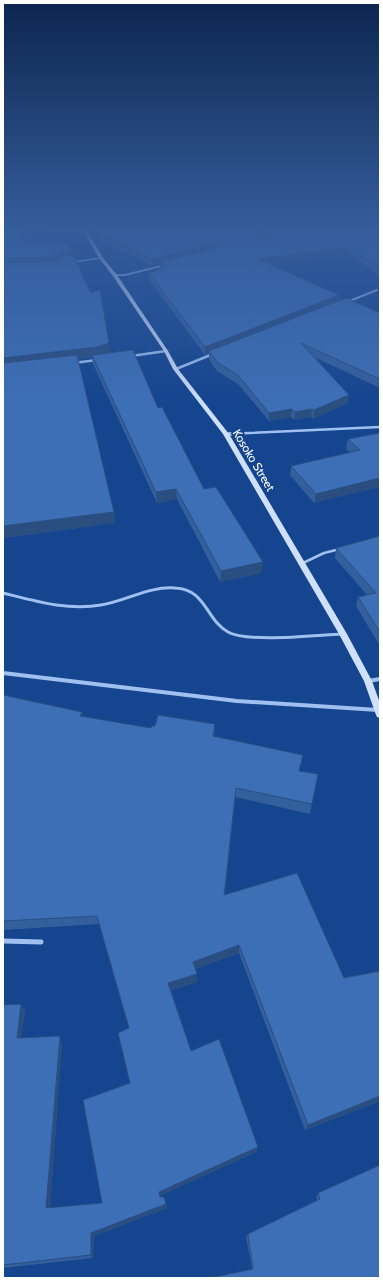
<svg xmlns="http://www.w3.org/2000/svg" width="383" height="1281" font-family="Cabin,sans-serif">
  <style>
    .lines { fill: none; stroke-linecap: round; stroke-linejoin: round }
    .lane-far2 { stroke: #a0c1f0; stroke-width: 1.5 }
    .lane-far1 { stroke: #a0c1f0; stroke-width: 2.5 }
    .lane { stroke: #a0c1f0; stroke-width: 3 }
    .street-far4 { stroke: #a0c1f0; stroke-width: 2 }
    .street-far3 { stroke: #a0c1f0; stroke-width: 2.5 }
    .street-far2 { stroke: #a0c1f0; stroke-width: 3.5 }
    .street-far1 { stroke: #a0c1f0; stroke-width: 4 }
    .street { stroke: #a0c1f0; stroke-width: 5 }
    .secondary { fill: #cfe0fb; fill-rule: evenodd }
    .wall { fill: #345f9d }
    .shaded-wall { fill: #2b4e80 }
    .building { fill: #3d6fb7; stroke: #2b4e80 }
    .labels { text-anchor: middle; dominant-baseline: central; stroke-width: 3.5; stroke-linejoin: round; paint-order: stroke }
    .far-street-label { font-size: 12px; fill: #fff; stroke: #15458f }
  </style>
  <rect width="100%" height="100%" fill="#15458f"/>
  <g class="lines">
    <g class="lane-far2">
      <path d="M 17,232 L 85,230"/>
      <path d="M 73,262 L 101,258"/>
    </g>
    <path class="lane-far1" d="M 303,563 L 324,553 L 340,549"/>
    <path class="lane" d="M 3,593 C 35,601 68,611 101,605 C 126,601 149,586 175,588 C 206,589 206,620 228,632 C 247,643 317,635 342,634"/>
    <g class="street-far4">
      <path d="M 115,275 L 125,275 L 165,265"/>
      <path d="M 347,302 L 377,290"/>
    </g>
    <g class="street-far3">
      <path d="M 131,356 L 166,351"/>
      <path d="M 73,363 L 97,360"/>
      <path d="M 176,369 L 213,354"/>
      <path d="M 226,434 L 380,427"/>
    </g>
    <path class="street-far2" d="M 226,434 L 236,434"/>
    <g class="street-far1">
      <path d="M 3,673 L 237,701 L 378,710"/>
      <path d="M 368,681 L 380,679"/>
    </g>
    <path class="street" d="M 3,941 L 41,942"/>
    <path class="secondary" d="M 81,227 L 85,227 L 103,258 L 117,275 L 168,351 L 178,369 L 229,434 L 347,634 L 372,681 L 380,703 L 380,718 L 377,717 L 376,715 L 364,681 L 339,634 L 223,434 L 173,369 L 164,351 L 113,276 L 99,258 Z"/>
  </g>
  <g class="wall">
    <path d="M 3,227 L 23,239 L 24,243 L 71,251 L 72,255 L 109,343 L 110,353 L 108,353 L 158,408 L 204,489 L 262,573 L 220,582 L 177,499 L 157,503 L 93,364 L 92,357 L 78,359 L 114,512 L 115,523 L 3,538 Z"/>
    <path d="M 96,227 L 253,227 L 262,238 L 263,238 L 254,227 L 380,227 L 380,276 L 348,253 L 270,264 L 339,295 L 339,301 L 380,313 L 380,388 L 314,357 L 348,403 L 313,419 L 311,417 L 294,420 L 291,417 L 269,421 L 238,384 L 217,371 L 209,359 L 209,353 L 205,355 L 149,280 L 149,273 L 160,269 L 159,264 L 153,266 L 101,241 Z"/>
    <path d="M 380,433 L 314,503 L 290,475 L 291,466 L 351,453 L 346,449 L 348,439 Z"/>
    <path d="M 380,536 L 380,646 L 356,606 L 358,597 L 367,595 L 335,558 L 336,548 Z"/>
    <path d="M 3,695 L 82,712 L 83,717 L 151,728 L 215,734 L 214,737 L 299,771 L 312,804 L 310,814 L 235,797 L 225,895 L 344,978 L 380,971 L 380,1101 L 305,1130 L 239,953 L 195,969 L 197,982 L 171,990 L 191,1051 L 258,1147 L 256,1152 L 159,1196 L 167,1208 L 94,1236 L 93,1258 L 3,1268 L 3,1005 L 21,1004 L 25,1011 L 21,1038 L 62,1043 L 50,1208 L 102,1203 L 130,1083 L 129,1029 L 99,924 L 3,930 Z"/>
    <path d="M 318,1193 L 380,1278 L 252,1269 L 246,1237 L 248,1234 L 317,1200 L 316,1197 Z"/>
  </g>
  <g class="shaded-wall">
    <path d="M 23,239 L 24,247 L 20,243 Z"/>
    <path d="M 214,243 L 214,250 L 159,262 L 159,264 L 153,266 L 152,259 Z"/>
    <path d="M 349,247 L 348,253 L 258,266 L 258,259 Z"/>
    <path d="M 71,251 L 72,259 L 53,266 L 52,257 L 60,252 Z"/>
    <path d="M 339,295 L 338,302 L 209,351 L 209,353 L 205,355 L 205,347 Z"/>
    <path d="M 109,343 L 110,353 L 98,357 L 92,355 L 92,357 L 3,368 L 3,358 Z"/>
    <path d="M 349,395 L 348,403 L 313,419 L 314,410 Z"/>
    <path d="M 292,409 L 291,417 L 269,421 L 269,413 Z"/>
    <path d="M 312,409 L 311,417 L 294,420 L 295,412 Z"/>
    <path d="M 380,478 L 380,487 L 314,503 L 316,494 Z"/>
    <path d="M 176,489 L 177,499 L 157,503 L 156,492 Z"/>
    <path d="M 114,512 L 115,523 L 3,538 L 3,526 Z"/>
    <path d="M 263,562 L 262,573 L 220,582 L 221,571 Z"/>
    <path d="M 82,712 L 84,721 L 80,716 Z"/>
    <path d="M 215,724 L 215,734 L 213,746 L 213,736 Z"/>
    <path d="M 239,945 L 239,953 L 193,970 L 193,962 Z"/>
    <path d="M 197,974 L 197,982 L 169,991 L 168,983 Z"/>
    <path d="M 21,1004 L 25,1011 L 20,1045 L 17,1038 Z"/>
    <path d="M 60,1036 L 62,1043 L 50,1212 L 46,1208 Z"/>
    <path d="M 380,1096 L 380,1101 L 305,1130 L 308,1125 Z"/>
    <path d="M 258,1147 L 256,1152 L 159,1196 L 159,1192 Z"/>
    <path d="M 166,1204 L 167,1208 L 94,1236 L 93,1258 L 91,1255 L 91,1233 Z"/>
  </g>
  <g class="building">
    <path d="M 3,227 L 17,227 L 23,239 L 20,243 L 68,244 L 71,251 L 60,252 L 52,257 L 3,259 Z"/>
    <path d="M 98,227 L 253,227 L 262,238 L 266,239 L 266,235 L 260,227 L 380,227 L 380,268 L 349,247 L 258,259 L 339,295 L 205,347 L 149,273 L 167,266 L 159,262 L 216,248 L 217,244 L 214,243 L 152,259 L 100,235 Z"/>
    <path d="M 73,255 L 91,293 L 100,290 L 109,343 L 97,347 L 3,358 L 3,263 L 53,261 L 62,256 Z"/>
    <path d="M 346,298 L 380,313 L 380,379 L 301,343 L 349,395 L 314,410 L 312,409 L 295,412 L 292,409 L 269,413 L 238,375 L 218,363 L 209,351 Z"/>
    <path d="M 133,350 L 158,408 L 162,407 L 204,489 L 216,487 L 263,562 L 221,571 L 176,489 L 156,492 L 92,355 Z"/>
    <path d="M 77,355 L 114,512 L 3,526 L 3,363 Z"/>
    <path d="M 380,433 L 380,478 L 316,494 L 291,466 L 360,450 L 348,439 Z"/>
    <path d="M 380,536 L 380,632 L 358,597 L 376,593 L 336,548 Z"/>
    <path d="M 3,695 L 82,712 L 80,716 L 151,728 L 152,726 L 155,726 L 158,715 L 215,724 L 213,736 L 303,755 L 299,771 L 318,774 L 312,804 L 236,788 L 224,895 L 297,873 L 344,978 L 380,971 L 380,1096 L 308,1125 L 239,945 L 193,962 L 197,974 L 168,983 L 191,1051 L 219,1039 L 258,1147 L 159,1192 L 160,1197 L 164,1197 L 166,1204 L 91,1233 L 91,1255 L 3,1265 L 3,1005 L 21,1004 L 17,1038 L 60,1036 L 46,1208 L 102,1203 L 83,1100 L 130,1083 L 118,1033 L 129,1028 L 97,916 L 3,921 Z"/>
    <path d="M 380,1165 L 380,1278 L 210,1278 L 253,1269 L 248,1234 L 320,1199 L 318,1193 Z"/>
  </g>
  <linearGradient id="sky" x2="0" y2="1"><stop stop-color="#0c264f"/><stop offset="0.56" stop-color="#355c9b"/><stop offset="1" stop-color="#355c9b" stop-opacity="0"/></linearGradient>
  <rect width="383" height="406" fill="url(#sky)"/>
  <g class="labels">
    <g class="far-street-label">
      <text transform="translate(254 460) rotate(59)">Kosoko Street</text>
    </g>
  </g>
  <rect width="383" height="1281" fill="none" stroke="#ffffff" stroke-width="8"/>
</svg>
